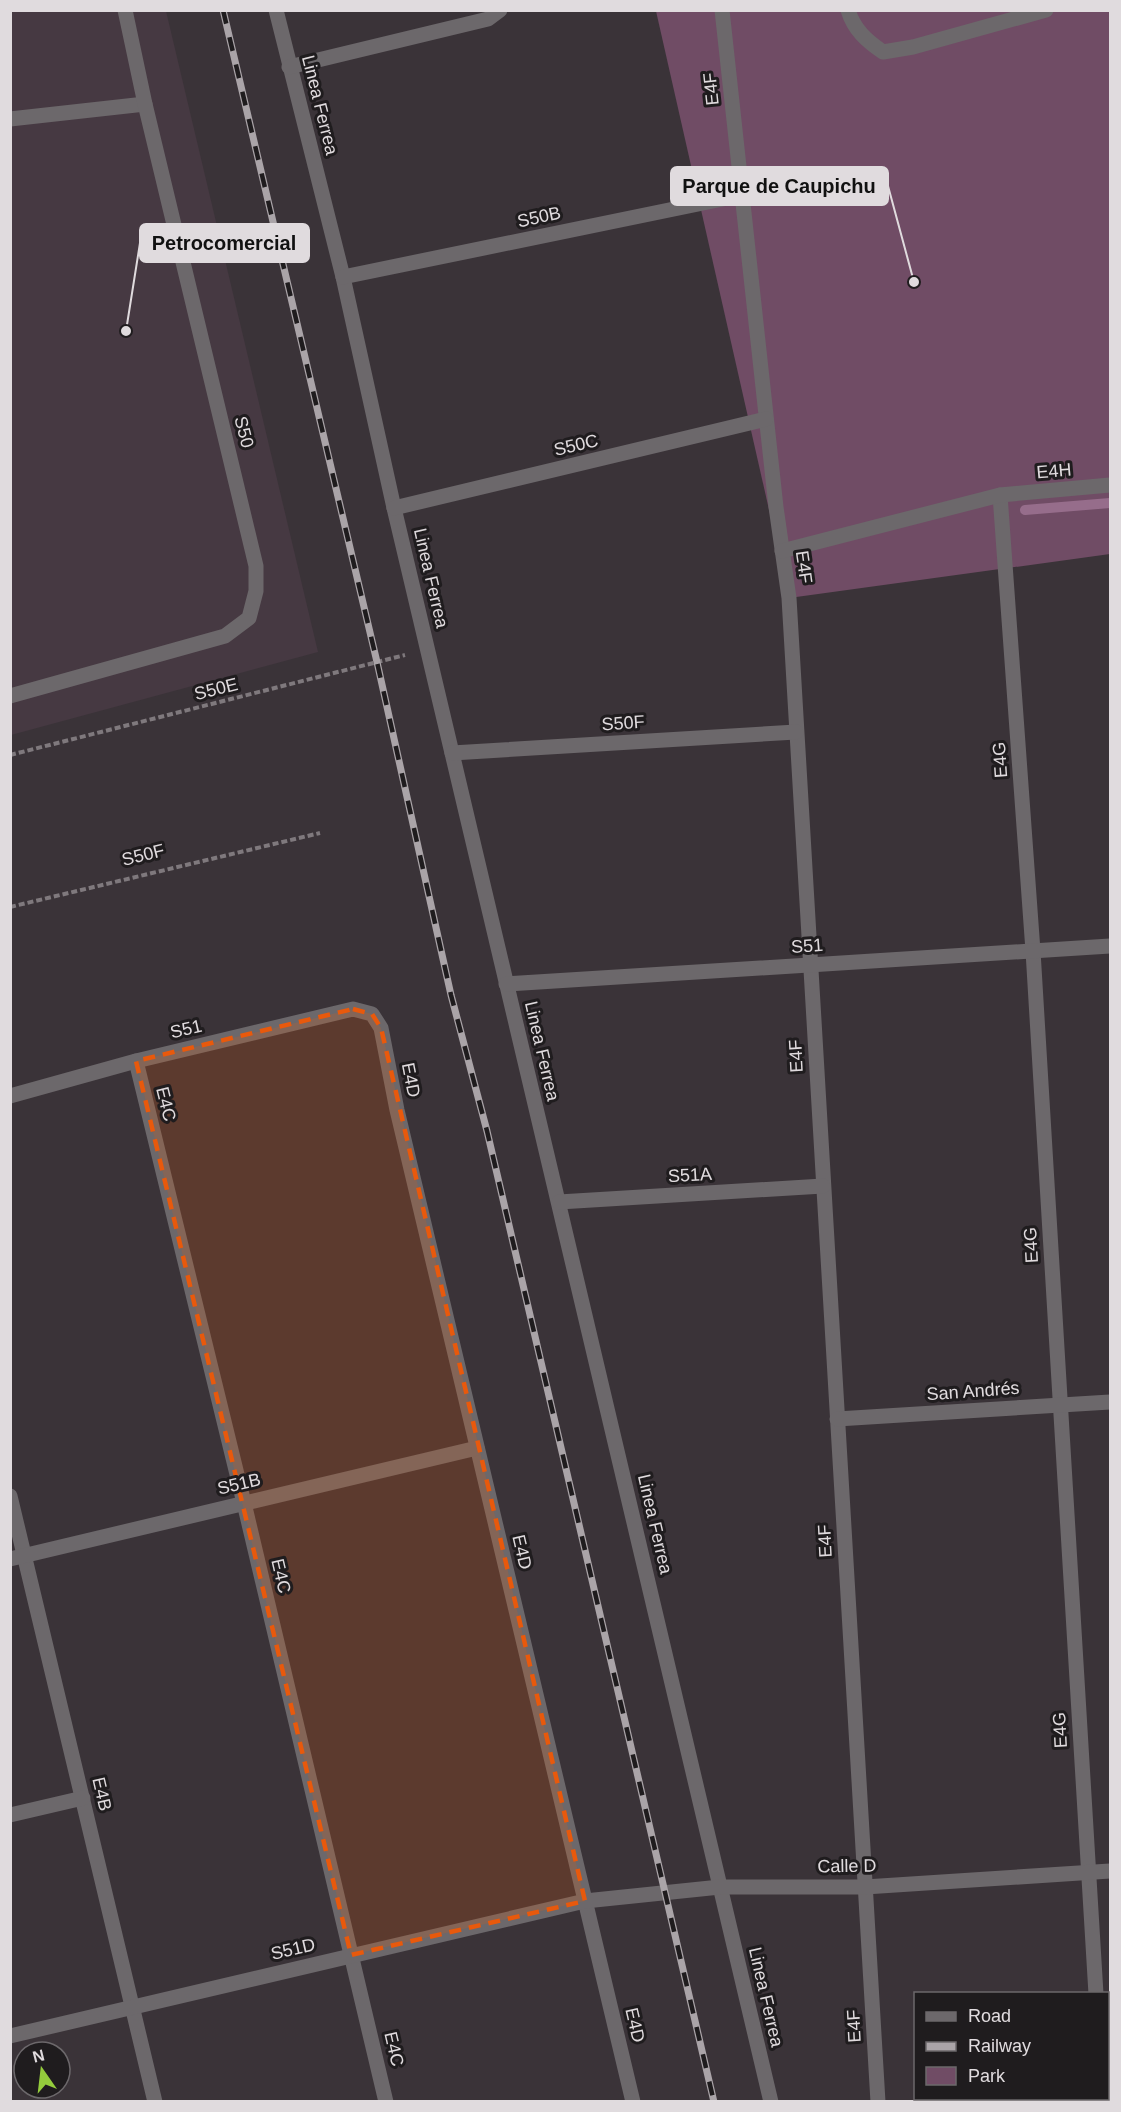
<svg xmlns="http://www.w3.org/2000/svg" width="1121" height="2112" font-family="Arial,sans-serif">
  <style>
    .built { fill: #463942 }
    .green { fill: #704c65 }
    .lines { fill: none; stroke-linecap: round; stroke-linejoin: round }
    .stream { stroke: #966d8b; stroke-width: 10 }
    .path { stroke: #7f797d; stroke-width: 4; stroke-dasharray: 6 3; stroke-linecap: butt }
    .minor { stroke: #6c686b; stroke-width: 15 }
    .rail-casing { stroke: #aaa4a8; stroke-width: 7 }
    .rail { stroke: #1f1c1e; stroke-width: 4.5; stroke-dasharray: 14; stroke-linecap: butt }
    .marked { fill: #e8590c; fill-opacity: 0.2; stroke: #e8590c; stroke-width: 4.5; stroke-dasharray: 12 8; stroke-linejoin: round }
    .labels { text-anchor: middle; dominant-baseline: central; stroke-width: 6; stroke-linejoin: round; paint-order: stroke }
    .street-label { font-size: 18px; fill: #e0dbde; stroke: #1f1c1e }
    .leader { fill: none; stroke: #e0dbde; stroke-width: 2 }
    .callout-dot { fill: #e0dbde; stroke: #1f1c1e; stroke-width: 2 }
    .callout { fill: #e0dbde; stroke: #e0dbde; stroke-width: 2 }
    .callout-label { font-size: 20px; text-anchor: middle; font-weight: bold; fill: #111 }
  </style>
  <rect width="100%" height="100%" fill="#3a3338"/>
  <path class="built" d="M 11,11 L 166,11 L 318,652 L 11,735 Z"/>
  <path class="green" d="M 656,11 L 1110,11 L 1110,554 L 789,598 Z"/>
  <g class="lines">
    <path class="stream" d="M 1025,510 L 1110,503"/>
    <g class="path">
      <path d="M 10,755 L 405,655"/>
      <path d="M 10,907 L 320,833"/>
    </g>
    <g class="minor">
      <path d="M 276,10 L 343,277 L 394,508 L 452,753 L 771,2102"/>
      <path d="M 722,10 L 776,507 L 789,598 L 878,2102"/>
      <path d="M 848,10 C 854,30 867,41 883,52 L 913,47 L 1046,10"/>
      <path d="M 289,67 L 488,19 L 500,10"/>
      <path d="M 10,119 L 145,104"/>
      <path d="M 343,277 L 742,195"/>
      <path d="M 1000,495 L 1033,951 L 1096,1994"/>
      <path d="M 394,508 L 766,419"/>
      <path d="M 782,551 L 1000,495 L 1110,485"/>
      <path d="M 10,696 L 225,636 L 249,618 L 256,591 L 256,566 L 145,104 L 125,10"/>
      <path d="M 452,753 L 796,732"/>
      <path d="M 506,984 L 1110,946"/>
      <path d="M 136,1061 L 244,1503 L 386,2102"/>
      <path d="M 10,1096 L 136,1061 L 353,1009 L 372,1014 L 381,1028 L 397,1110 L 633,2102"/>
      <path d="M 559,1202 L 823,1186"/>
      <path d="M 837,1419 L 1110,1402"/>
      <path d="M 10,1496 L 155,2102"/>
      <path d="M 10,1559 L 477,1448"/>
      <path d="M 10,1815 L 83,1798"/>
      <path d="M 10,2036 L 585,1901 L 720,1887 L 865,1887 L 1110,1871"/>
      <path d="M 1102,2098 L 1102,2102"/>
    </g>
    <g class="rail-casing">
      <path id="rail" d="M 223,10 L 377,662 L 451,995 L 487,1131 L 714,2102"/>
    </g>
    <use href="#rail" class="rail"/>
  </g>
  <path class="marked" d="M 353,1009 L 372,1014 L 381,1028 L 585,1901 L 351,1955 L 136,1061 Z"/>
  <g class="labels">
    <g class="street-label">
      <text transform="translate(711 89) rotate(-96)">E4F</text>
      <text transform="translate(320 105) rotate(76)">Linea Ferrea</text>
      <text transform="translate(539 217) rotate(-12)">S50B</text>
      <text transform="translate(244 432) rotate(76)">S50</text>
      <text transform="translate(576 445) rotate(-13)">S50C</text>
      <text transform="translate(1054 471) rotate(-5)">E4H</text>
      <text transform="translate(804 567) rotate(82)">E4F</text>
      <text transform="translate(431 578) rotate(77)">Linea Ferrea</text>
      <text transform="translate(216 689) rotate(-14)">S50E</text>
      <text transform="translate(623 723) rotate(-4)">S50F</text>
      <text transform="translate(1000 760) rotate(-94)">E4G</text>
      <text transform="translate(143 855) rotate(-14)">S50F</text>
      <text transform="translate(807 946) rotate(-4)">S51</text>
      <text transform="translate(186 1029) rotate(-13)">S51</text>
      <text transform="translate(542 1051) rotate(77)">Linea Ferrea</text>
      <text transform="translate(796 1056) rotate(-93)">E4F</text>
      <text transform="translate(411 1080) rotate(79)">E4D</text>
      <text transform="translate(166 1104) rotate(76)">E4C</text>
      <text transform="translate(690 1175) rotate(-3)">S51A</text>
      <text transform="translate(1031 1245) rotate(-93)">E4G</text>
      <text transform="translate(973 1391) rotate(-4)">San Andrés</text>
      <text transform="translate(239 1484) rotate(-13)">S51B</text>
      <text transform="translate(655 1524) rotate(77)">Linea Ferrea</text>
      <text transform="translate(825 1541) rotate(-93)">E4F</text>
      <text transform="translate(522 1552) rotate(77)">E4D</text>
      <text transform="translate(281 1576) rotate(77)">E4C</text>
      <text transform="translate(1060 1730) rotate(-93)">E4G</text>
      <text transform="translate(102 1794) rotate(77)">E4B</text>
      <text transform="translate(847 1866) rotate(-1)">Calle D</text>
      <text transform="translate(293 1949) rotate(-13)">S51D</text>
      <text transform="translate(766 1997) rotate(77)">Linea Ferrea</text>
      <text transform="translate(635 2025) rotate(77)">E4D</text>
      <text transform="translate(854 2026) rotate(-93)">E4F</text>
      <text transform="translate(394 2049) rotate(77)">E4C</text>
    </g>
  </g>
  <path class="leader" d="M914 282L888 186M126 331L140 243"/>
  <g class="callout-dot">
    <circle cx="914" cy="282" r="6"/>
    <circle cx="126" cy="331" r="6"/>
  </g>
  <g class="callout">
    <rect x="671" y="167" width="217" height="38" rx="6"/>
    <rect x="140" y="224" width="169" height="38" rx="6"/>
  </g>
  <g class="callout-label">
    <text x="779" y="193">Parque de Caupichu</text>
    <text x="224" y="250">Petrocomercial</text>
  </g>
  <rect width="1121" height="2112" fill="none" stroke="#e0dbde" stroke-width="24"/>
  <rect x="914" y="1992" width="195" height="108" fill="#1f1c1e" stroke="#6c686b" stroke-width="1.5"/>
  <rect x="926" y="2012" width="30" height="9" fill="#6c686b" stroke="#6c686b" stroke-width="1.5"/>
  <text x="968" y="2022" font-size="18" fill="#e0dbde">Road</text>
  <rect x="926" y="2042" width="30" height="9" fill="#aaa4a8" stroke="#6c686b" stroke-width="1.5"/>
  <text x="968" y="2052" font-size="18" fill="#e0dbde">Railway</text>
  <rect x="926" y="2067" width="30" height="18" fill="#704c65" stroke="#6c686b" stroke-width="1.5"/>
  <text x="968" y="2082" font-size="18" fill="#e0dbde">Park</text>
  <g transform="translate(42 2070) rotate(346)"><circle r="28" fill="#1f1c1e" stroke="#6c686b" stroke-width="1.5"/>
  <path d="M0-4.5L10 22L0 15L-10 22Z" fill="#94cc3c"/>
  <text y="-9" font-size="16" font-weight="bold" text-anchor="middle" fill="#e0dbde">N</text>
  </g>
</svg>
